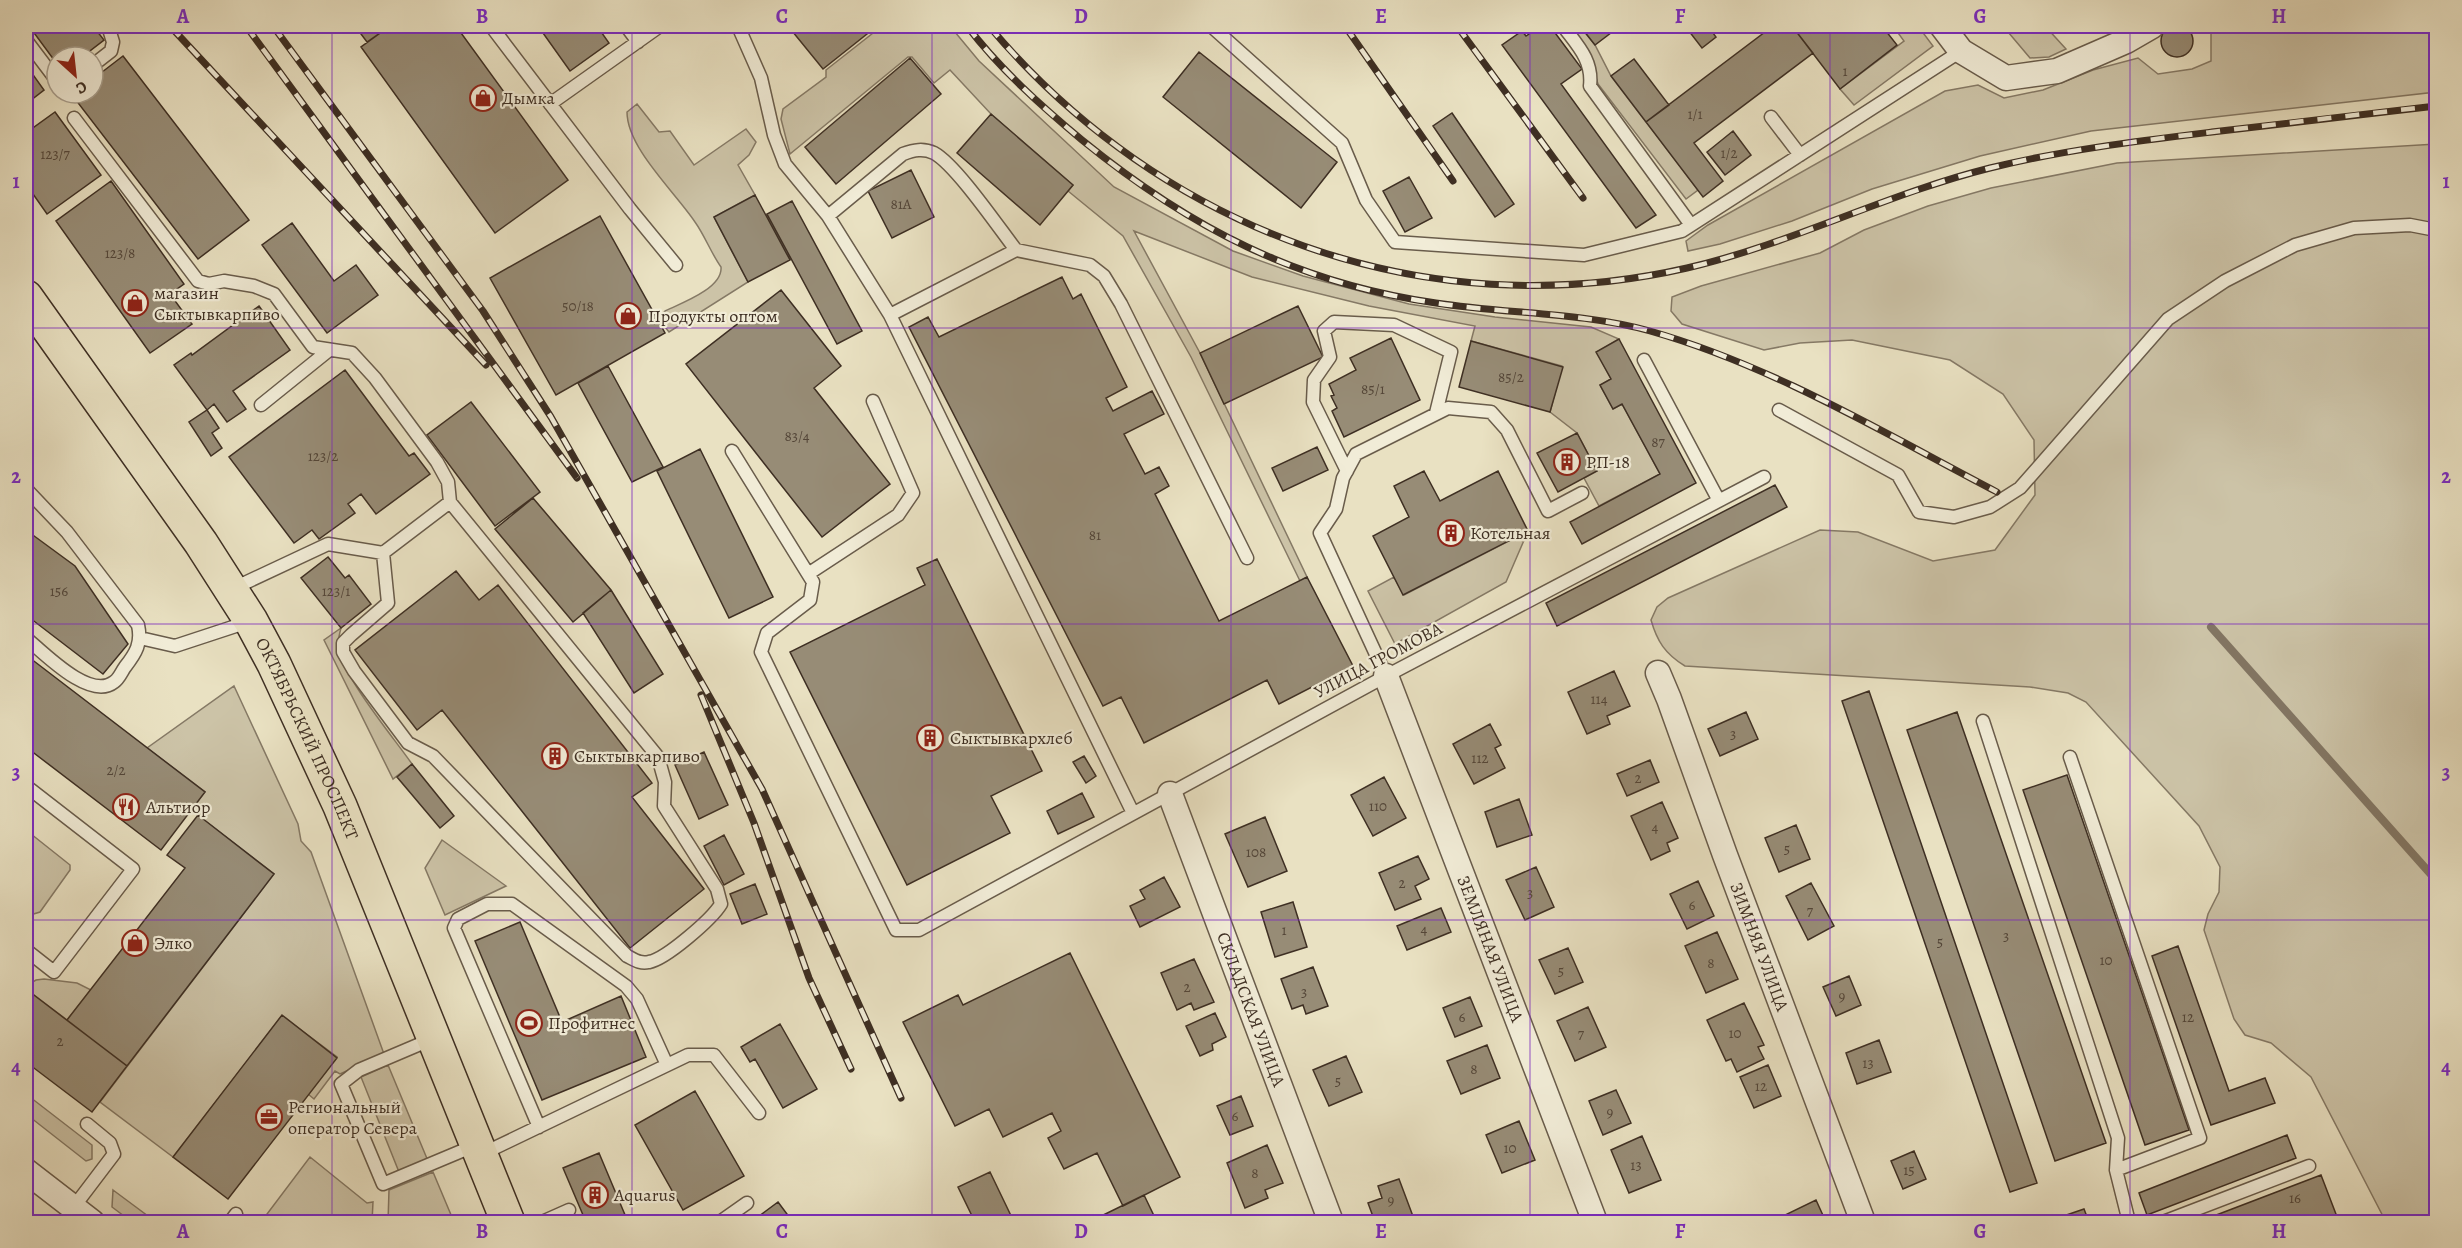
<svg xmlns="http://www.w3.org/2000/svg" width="2462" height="1248" font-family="Alegreya,serif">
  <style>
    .green { fill: #ccc3a7; stroke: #857965; stroke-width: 1.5 }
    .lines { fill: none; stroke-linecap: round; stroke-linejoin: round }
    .stream { stroke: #827562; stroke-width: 8 }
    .building { fill: #978c76; stroke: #3e2f23; stroke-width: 1.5 }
    .lane-casing { stroke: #695c4b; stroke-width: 15 }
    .street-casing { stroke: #695c4b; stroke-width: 27 }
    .primary-casing { stroke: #3e2f23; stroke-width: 36 }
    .lane { stroke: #f1ecd7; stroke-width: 12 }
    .street { stroke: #f1ecd7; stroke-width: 24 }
    .primary { stroke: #e9e1c2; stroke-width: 33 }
    .rail-casing { stroke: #3e2f23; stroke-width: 7 }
    .rail { stroke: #f1ecd7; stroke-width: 4.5; stroke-dasharray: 14; stroke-linecap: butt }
    .grid { fill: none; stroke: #7b2cbf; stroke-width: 1.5; stroke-opacity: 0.55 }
    .labels { text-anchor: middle; stroke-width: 4.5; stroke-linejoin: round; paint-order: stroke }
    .number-label { font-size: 15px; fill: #544638 }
    .poi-label { font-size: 18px; fill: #3e2f23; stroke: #f1ecd7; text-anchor: start }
    .street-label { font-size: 18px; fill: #3e2f23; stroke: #f1ecd7 }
    .neatline { fill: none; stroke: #7b2cbf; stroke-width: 2 }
    .grid-label { font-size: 20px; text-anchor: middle; font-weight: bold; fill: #7b2cbf }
  </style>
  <rect width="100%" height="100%" fill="#e9e1c2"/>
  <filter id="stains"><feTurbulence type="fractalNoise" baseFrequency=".00333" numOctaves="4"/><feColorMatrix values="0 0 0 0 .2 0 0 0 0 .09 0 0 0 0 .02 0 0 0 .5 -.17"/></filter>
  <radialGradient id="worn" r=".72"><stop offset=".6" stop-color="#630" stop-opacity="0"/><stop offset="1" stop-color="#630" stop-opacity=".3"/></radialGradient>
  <path class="green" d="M882 26H950L979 61 1114 187 1233 251 1303 276 1409 304 1495 317 1591 327 1619 339 1597 352 1611 379 1600 385 1613 409 1622 404 1660 474 1599 506 1584 478 1597 471 1577 433 1550 412 1562 366 1471 341 1475 326 1369 306 1252 277 1134 231 1200 353 1307 577 1300 581 1191 357 1123 236 1068 191 1073 185 991 114 950 70 934 83 912 57H908L790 154 781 119 783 109 826 77V70Z
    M1568 26H1580L1595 45 1611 76 1698 190 1686 199 1598 84 1587 49Z
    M1893 26H1918L1933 46 1854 105 1840 89 1904 41Z
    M2003 26H2045L2066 49 2049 57 2030 58Z
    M2211 26H2436V92L2091 131 1980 156 1872 189 1792 221 1720 244 1688 251 1686 241 1708 225 1945 91 1978 85 2004 98 2043 90 2093 70 2138 58 2158 74 2192 69 2211 61Z
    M637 104 659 132 670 131 694 165 746 129 756 142 749 155 738 165 755 195 714 217 748 282 669 332 658 318 665 311C682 303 723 288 721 267 711 253 705 236 695 222 675 192 627 148 627 112Z
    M2436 144V1222H2386L2311 1077 2271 1043 2245 1035 2234 1019 2204 930 2208 914 2219 892 2220 867 2199 826 2086 702 2068 693 2030 687 1685 666C1665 654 1657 641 1651 620L1657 607 1668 598 1820 530 1858 532 1933 561 1995 550 2035 495 2034 440 2003 394 1950 360 1852 340 1800 343 1764 350 1682 324 1671 311 1672 297 1701 286 1820 253 1864 230 1928 206 1991 188 2117 163Z
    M1528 531 1506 582 1395 644 1368 591 1394 577 1404 595Z
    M341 628C339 635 337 643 339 651 346 680 393 737 412 764L393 779 324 640Z
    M234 686 298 824 301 841 311 852 384 1054 340 1074 335 1071 314 1099 308 1094 337 1057 282 1016 173 1157 100 1102 274 874 191 810 205 792 147 748Z
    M26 830 65 861 70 865V870L40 912 27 916H26Z
    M442 840 506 886 445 915 425 868Z
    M44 979 77 983 91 990 67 1020 26 989V986L36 980Z
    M388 1065 428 1161 399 1172 361 1077Z
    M26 1094 92 1145V1159L86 1161 26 1114Z
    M310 1157 367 1203 373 1202 372 1222H261Z
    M433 1172 454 1222H388L389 1190Z
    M113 1190 156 1222H132L112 1207Z"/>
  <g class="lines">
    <path class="stream" d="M2211 627 2436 880"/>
  </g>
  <path class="building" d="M2161 41a16 16 0 1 1 32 0a16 16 0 1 1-32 0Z
    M29 26H93L104 40 82 57H57V64Z
    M355 26H390L367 42Z
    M390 26H456L568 180 495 233 361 47Z
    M538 26H597L609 43 570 71Z
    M788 26H877L823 69Z
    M1541 26H1550L1582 69 1561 84 1656 215 1636 228 1502 45 1522 31 1526 36Z
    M1580 26H1620L1595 45Z
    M1685 26H1708L1716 37 1702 48Z
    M1773 26H1792L1813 53 1694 143 1723 181 1703 197 1646 122Z
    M1792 26H1882L1897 45 1840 89Z
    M1199 52 1337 162 1301 208 1163 97Z
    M123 56 249 220 198 259 72 95 75 93H93V79Z
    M910 58 941 94 836 184 805 147Z
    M1634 59 1669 105 1646 122 1611 76Z
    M26 65 44 90 26 104Z
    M55 112 101 175 47 214 26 184V133Z
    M1452 113 1514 204 1495 217 1433 126Z
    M991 114 1073 185 1040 225 957 153Z
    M1733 131 1751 155 1725 175 1707 152Z
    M911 170 934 217 892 238 868 191Z
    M1409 177 1432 218 1405 232 1383 191Z
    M111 181 184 284 170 294 192 324 150 353 56 221Z
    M755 195 790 260 748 282 714 217Z
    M792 201 862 331 837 344 767 214Z
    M600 216 665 333 556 395 490 278Z
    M292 223 334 281 356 265 378 295 327 333 262 245Z
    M1062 277 1073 299 1081 294 1127 387 1106 398 1113 411 1152 391 1164 414 1124 434 1145 474 1159 467 1169 486 1155 494 1219 621 1307 577 1353 666 1279 704 1267 680 1144 743 1121 697 1103 706 909 327 928 317 939 337Z
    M781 290 841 366 814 388 890 484 822 537 686 364Z
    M259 306 290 350 233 391 246 409 227 422 214 404 207 410 174 365 191 353 192 355Z
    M1298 306 1323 357 1224 404 1200 353Z
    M1391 338 1420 400 1344 437 1332 411 1337 408 1331 396 1334 395 1329 384 1356 370 1350 358Z
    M1619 339 1696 483 1582 544 1570 522 1660 474 1622 404 1613 409 1600 385 1611 379 1596 352Z
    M1471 341 1563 367 1550 412 1459 387Z
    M608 366 663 467 632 482 578 383Z
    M345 370 409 456 414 453 430 474 376 514 361 494 348 504 355 513 319 539 312 530 294 543 229 457Z
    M471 402 540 492 495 526 427 435Z
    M207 410 219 428 212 433 222 448 211 456 189 422Z
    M1577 433 1597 471 1558 492 1537 453Z
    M1317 447 1328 470 1283 491 1272 468Z
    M700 449 773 597 729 618 657 471Z
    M1424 471 1440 501 1498 471 1528 531 1403 595 1373 536 1409 517 1394 486Z
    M1775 485 1787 507 1557 626 1546 603Z
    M533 498 611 590 573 622 495 529Z
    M26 530 75 566 128 644 103 674 26 615Z
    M328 557 345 578 349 575 371 604 341 628 301 578Z
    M937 559 1042 771 991 796 1010 833 907 885 790 652 925 585 917 568Z
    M456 571 479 600 498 585 652 783 632 797 704 889 630 948 442 710 417 730 355 650Z
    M611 590 663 674 634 693 583 613Z
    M26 655 205 792 161 850 26 747Z
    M1614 671 1630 706 1607 716 1610 724 1587 734 1568 692Z
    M1869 691 2037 1183 2010 1192 1842 701Z
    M1746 712 1758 739 1720 756 1708 729Z
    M1957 712 2106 1143 2055 1161 1907 730Z
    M1490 724 1501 745 1495 748 1505 768 1474 784 1453 744Z
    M704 752 728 805 699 819 675 765Z
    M1084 756 1096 776 1086 783 1073 762Z
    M1650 760 1659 782 1627 796 1617 774Z
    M412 764 454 816 440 828 397 777Z
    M2067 775 2189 1130 2145 1145 2023 790Z
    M1384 777 1406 818 1373 836 1351 795Z
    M1082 793 1094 817 1058 834 1047 811Z
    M1519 799 1532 835 1497 847 1485 812Z
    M1662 802 1678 838 1667 843 1670 851 1651 860 1631 816Z
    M198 815 274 874 127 1066 67 1020 185 868 167 855Z
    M1265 817 1287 871 1248 887 1225 834Z
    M1796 825 1810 859 1779 872 1765 838Z
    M724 835 744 874 724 885 704 846Z
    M1418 856 1429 879 1415 886 1421 899 1395 910 1379 873Z
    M1536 867 1554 907 1525 920 1506 880Z
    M1164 877 1180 907 1140 927 1130 906 1145 899 1140 890Z
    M1698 881 1714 916 1687 929 1670 894Z
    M1811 883 1834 926 1808 940 1786 896Z
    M755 884 767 914 742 924 730 894Z
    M1293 902 1307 947 1275 957 1261 912Z
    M1441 908 1451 932 1407 950 1397 926Z
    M520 922 562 1022 621 996 646 1057 542 1100 475 941Z
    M1717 932 1738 979 1706 993 1685 946Z
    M2178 946 2229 1091 2265 1078 2275 1103 2211 1125 2152 956Z
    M1568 948 1583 982 1555 994 1539 960Z
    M1070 953 1180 1177 1123 1206 1097 1153 1064 1169 1048 1138 1061 1131 1052 1113 1003 1137 989 1109 955 1126 903 1022 958 995 963 1005Z
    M1194 959 1214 1002 1194 1010 1191 1003 1177 1010 1161 973Z
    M1313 967 1328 1006 1306 1014 1303 1005 1292 1009 1281 979Z
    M1849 976 1861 1005 1836 1016 1823 987Z
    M26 989 127 1066 92 1112 26 1062Z
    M1470 997 1482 1026 1455 1037 1443 1008Z
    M1744 1003 1764 1045 1758 1047 1764 1059 1737 1072 1731 1059 1726 1061 1707 1020Z
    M1588 1007 1606 1047 1575 1061 1557 1021Z
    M1215 1013 1226 1037 1212 1044 1213 1050 1200 1056 1186 1026Z
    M282 1015 337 1058 228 1199 173 1157Z
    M780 1024 817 1089 783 1108 755 1059 750 1062 741 1047Z
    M1879 1040 1891 1072 1857 1084 1846 1053Z
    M1487 1045 1500 1078 1461 1094 1447 1061Z
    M1346 1056 1362 1092 1329 1106 1313 1070Z
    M1768 1065 1781 1096 1754 1108 1740 1077Z
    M1616 1090 1631 1123 1603 1135 1589 1101Z
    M695 1091 744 1176 683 1210 635 1125Z
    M1241 1096 1253 1126 1230 1135 1217 1106Z
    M1519 1121 1535 1160 1502 1173 1486 1135Z
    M2287 1135 2296 1158 2147 1215 2139 1193Z
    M1642 1136 1661 1180 1629 1193 1611 1150Z
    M1267 1145 1283 1183 1265 1190 1268 1198 1245 1208 1227 1163Z
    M1914 1151 1926 1179 1903 1189 1891 1161Z
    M599 1153 628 1222H586L563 1168Z
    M990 1172 1014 1222H975L958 1187Z
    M2321 1175 2339 1222H2198Z
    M1399 1179 1414 1219 1403 1222H1375L1368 1203 1382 1198 1378 1186Z
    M1144 1195 1157 1222H1089Z
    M1816 1200 1826 1222H1788L1785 1215Z
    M778 1202 790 1218 785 1222H751Z
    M2084 1209 2089 1222H2046Z"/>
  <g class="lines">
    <defs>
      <path id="lane" d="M491 26 630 209 676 265
        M626 26 638 42
        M738 26 761 78 774 135 785 164 828 216 890 315
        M1211 26 1342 143 1366 200 1395 242 1584 255 1682 231 1961 51
        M1563 26C1577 45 1593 60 1590 86L1691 225
        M26 40 57 81
        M93 65 111 51 113 42 108 26
        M550 104 660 26
        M1771 117 1800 155
        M74 118 198 281 209 284 224 281 254 286 274 294 313 347 352 353 375 378 437 462 448 482 450 502
        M828 216 903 154C914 150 923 148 934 153 956 165 999 228 1016 250
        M1644 360 1718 499
        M261 405 328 351
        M1779 410 1898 475 1919 512 1954 517 1990 507 2020 488 2168 319 2225 281 2295 245 2354 228 2410 225 2436 230
        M732 451 813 582 810 600 767 633 761 652 896 930H919L1386 676 1764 477
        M1347 471 1313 402 1314 380 1330 357 1324 331 1334 322 1394 325 1451 352 1436 413
        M26 489 67 532 138 625C142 643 136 653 125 667 122 671 119 679 114 682 90 701 44 653 26 638
        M808 574 898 515 913 493 873 401
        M232 589 328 544 383 553 450 502 658 757 665 782 664 806 717 889 721 904C712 919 666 959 649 962 640 964 635 960 627 956L433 756 408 743 354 671 343 652V643L351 635 388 603 383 553
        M140 638 175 646 248 622
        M1386 676 1320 533 1336 509 1343 478 1356 454 1448 408 1491 412 1507 430 1548 511 1582 493
        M1983 721 2118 1138 2116 1170 2129 1222
        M2070 757 2200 1138 2116 1170
        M26 786 133 869 54 972 26 950
        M1133 813 890 315 1016 250 1090 265 1104 276 1121 304 1247 558
        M432 1039 359 1070 341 1084 383 1184 476 1145
        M539 1127 454 928 458 919 487 904H512L626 986 637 999 667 1065
        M482 1154 688 1055H714L759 1113
        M73 1208 114 1154 110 1143 87 1124
        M230 1222 236 1214
        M542 1222 569 1210
        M720 1222 747 1203
        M2163 1222 2309 1166"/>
      <g id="street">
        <path d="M1942 26 1961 51 2006 78 2057 71 2126 41 2152 26"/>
        <path id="s1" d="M1658 673 1669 699 1725 855 1863 1222"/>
        <path id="s2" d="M1386 676 1595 1222"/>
        <path id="s3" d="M1170 794 1331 1222"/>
        <path d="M26 1171 92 1222"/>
      </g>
      <g id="primary">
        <path id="s4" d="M26 297 201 543 251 621 274 664 340 806 508 1222"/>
      </g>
    </defs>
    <use href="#lane" class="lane-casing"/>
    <use href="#street" class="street-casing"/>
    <use href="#primary" class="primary-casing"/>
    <use href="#lane" class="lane"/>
    <use href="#street" class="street"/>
    <use href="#primary" class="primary"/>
    <defs>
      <path id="rail" d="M170 26 486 365
        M246 26 577 478
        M273 26 483 311 551 417 762 789 901 1098
        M967 26C1000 69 1040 105 1082 140 1190 228 1297 283 1436 303 1507 314 1581 312 1650 331 1773 366 1884 433 1997 492
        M989 26C1161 230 1424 328 1687 268 1791 244 1886 194 1990 168 2063 150 2138 141 2212 132 2287 123 2362 114 2436 106
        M1345 26 1453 181
        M1457 26 1583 198
        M701 695 754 823 809 978 851 1069"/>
    </defs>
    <use href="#rail" class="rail-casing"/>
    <use href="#rail" class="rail"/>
  </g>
  <path class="grid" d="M332 26V1222M632 26V1222M932 26V1222M1231 26V1222M1530 26V1222M1830 26V1222M2130 26V1222M26 328H2436M26 624H2436M26 920H2436"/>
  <defs>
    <symbol id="shop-ring" viewBox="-11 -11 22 22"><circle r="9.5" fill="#f1ecd7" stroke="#8f2418" stroke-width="1.5"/><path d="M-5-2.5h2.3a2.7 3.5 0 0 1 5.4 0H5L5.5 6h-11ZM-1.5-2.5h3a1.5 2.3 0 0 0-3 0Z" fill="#8f2418"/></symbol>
    <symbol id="building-ring" viewBox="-11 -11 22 22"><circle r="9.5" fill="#f1ecd7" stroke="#8f2418" stroke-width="1.5"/><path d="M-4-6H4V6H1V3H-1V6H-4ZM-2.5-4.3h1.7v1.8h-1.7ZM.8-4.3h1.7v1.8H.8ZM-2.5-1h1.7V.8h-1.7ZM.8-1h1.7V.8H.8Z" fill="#8f2418"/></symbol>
    <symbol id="restaurant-ring" viewBox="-11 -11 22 22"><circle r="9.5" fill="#f1ecd7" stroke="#8f2418" stroke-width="1.5"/><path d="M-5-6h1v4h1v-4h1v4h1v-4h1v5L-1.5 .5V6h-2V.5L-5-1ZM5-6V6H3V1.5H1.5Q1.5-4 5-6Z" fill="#8f2418"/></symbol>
    <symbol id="stadium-ring" viewBox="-11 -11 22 22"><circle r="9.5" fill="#f1ecd7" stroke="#8f2418" stroke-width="1.5"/><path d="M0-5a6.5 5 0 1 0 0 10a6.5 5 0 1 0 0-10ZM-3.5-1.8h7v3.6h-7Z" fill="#8f2418"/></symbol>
    <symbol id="office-ring" viewBox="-11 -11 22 22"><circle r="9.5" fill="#f1ecd7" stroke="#8f2418" stroke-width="1.5"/><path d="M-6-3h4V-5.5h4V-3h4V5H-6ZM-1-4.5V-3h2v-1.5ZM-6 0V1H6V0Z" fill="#8f2418"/></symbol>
  </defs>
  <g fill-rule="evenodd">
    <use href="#shop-ring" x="468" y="83" width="30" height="30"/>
    <use href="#shop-ring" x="120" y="288" width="30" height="30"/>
    <use href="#shop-ring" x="613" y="301" width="30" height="30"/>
    <use href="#building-ring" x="1552" y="447" width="30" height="30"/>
    <use href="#building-ring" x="1436" y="518" width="30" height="30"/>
    <use href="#building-ring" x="915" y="723" width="30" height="30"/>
    <use href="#building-ring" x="540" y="741" width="30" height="30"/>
    <use href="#restaurant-ring" x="111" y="792" width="30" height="30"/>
    <use href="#shop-ring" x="120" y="928" width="30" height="30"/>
    <use href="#stadium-ring" x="514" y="1008" width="30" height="30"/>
    <use href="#office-ring" x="254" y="1102" width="30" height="30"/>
    <use href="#building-ring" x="580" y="1180" width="30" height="30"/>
  </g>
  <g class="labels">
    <g class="number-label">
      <text x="1845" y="76">1</text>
      <text x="1695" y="119">1/1</text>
      <text x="1729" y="158">1/2</text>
      <text x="55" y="159">123/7</text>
      <text x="901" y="209">81А</text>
      <text x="120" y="258">123/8</text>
      <text x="578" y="311">50/18</text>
      <text x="1511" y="382">85/2</text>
      <text x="1373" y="394">85/1</text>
      <text x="797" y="441">83/4</text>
      <text x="1658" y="447">87</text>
      <text x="323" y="461">123/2</text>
      <text x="1095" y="540">81</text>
      <text x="59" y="596">156</text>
      <text x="336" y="596">123/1</text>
      <text x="1599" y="704">114</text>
      <text x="1733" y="739">3</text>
      <text x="1480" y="763">112</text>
      <text x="116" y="775">2/2</text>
      <text x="1638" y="783">2</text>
      <text x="1378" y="811">110</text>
      <text x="1655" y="832">4</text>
      <text x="1787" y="854">5</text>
      <text x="1256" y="857">108</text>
      <text x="1402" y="888">2</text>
      <text x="1530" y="898">3</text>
      <text x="1692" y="910">6</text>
      <text x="1810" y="916">7</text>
      <text x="1424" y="934">4</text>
      <text x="1284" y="935">1</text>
      <text x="2006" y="941">3</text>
      <text x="1940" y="947">5</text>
      <text x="2106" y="965">10</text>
      <text x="1711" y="968">8</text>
      <text x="1561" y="976">5</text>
      <text x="1187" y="992">2</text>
      <text x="1304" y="997">3</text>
      <text x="1842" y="1001">9</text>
      <text x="1462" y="1022">6</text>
      <text x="2188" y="1022">12</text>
      <text x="1735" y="1038">10</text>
      <text x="1581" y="1039">7</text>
      <text x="60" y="1046">2</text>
      <text x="1868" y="1068">13</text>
      <text x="1474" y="1074">8</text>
      <text x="1338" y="1086">5</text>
      <text x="1761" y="1091">12</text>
      <text x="1610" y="1117">9</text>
      <text x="1235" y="1121">6</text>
      <text x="1510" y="1153">10</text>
      <text x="1636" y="1170">13</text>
      <text x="1909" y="1175">15</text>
      <text x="1255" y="1178">8</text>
      <text x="2295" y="1203">16</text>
      <text x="1391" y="1205">9</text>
    </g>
    <g class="poi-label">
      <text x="502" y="104">Дымка</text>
      <text x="154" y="299">магазин<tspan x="154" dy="21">Сыктывкарпиво</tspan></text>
      <text x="648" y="322">Продукты оптом</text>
      <text x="1586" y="468">РП-18</text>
      <text x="1470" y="539">Котельная</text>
      <text x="950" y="744">Сыктывкархлеб</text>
      <text x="574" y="762">Сыктывкарпиво</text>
      <text x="146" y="813">Альтиор</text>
      <text x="154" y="949">Элко</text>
      <text x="548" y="1029">Профитнес</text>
      <text x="288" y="1113">Региональный<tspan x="288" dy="21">оператор Севера</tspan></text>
      <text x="614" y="1201">Aquarus</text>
    </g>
    <g class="street-label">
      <text transform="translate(1378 660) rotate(-28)" y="6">УЛИЦА ГРОМОВА</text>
      <text dy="6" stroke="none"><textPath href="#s4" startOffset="525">ОКТЯБРЬСКИЙ ПРОСПЕКТ</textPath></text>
      <text dy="6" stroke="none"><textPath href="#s1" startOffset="292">ЗИМНЯЯ УЛИЦА</textPath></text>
      <text dy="6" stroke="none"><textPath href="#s2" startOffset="292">ЗЕМЛЯНАЯ УЛИЦА</textPath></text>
      <text dy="6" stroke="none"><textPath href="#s3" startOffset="230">СКЛАДСКАЯ УЛИЦА</textPath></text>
    </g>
  </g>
  <rect width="2462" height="1248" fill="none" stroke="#e9e1c2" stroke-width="66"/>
  <g transform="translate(75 75) rotate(153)"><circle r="28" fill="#f1ecd7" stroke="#a9a08f" stroke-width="1.5"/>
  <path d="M0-4.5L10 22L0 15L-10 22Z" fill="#8f2418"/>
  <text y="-9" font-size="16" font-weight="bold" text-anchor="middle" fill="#3e2f23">С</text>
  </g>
  <rect x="33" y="33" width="2396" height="1182" class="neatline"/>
  <g class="grid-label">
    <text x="183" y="23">A</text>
    <text x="482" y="23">B</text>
    <text x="782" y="23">C</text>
    <text x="1081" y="23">D</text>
    <text x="1381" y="23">E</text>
    <text x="1680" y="23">F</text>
    <text x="1980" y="23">G</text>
    <text x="2279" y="23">H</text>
    <text x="16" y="188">1</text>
    <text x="2446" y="188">1</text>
    <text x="16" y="483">2</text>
    <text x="2446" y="483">2</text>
    <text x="16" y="779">3</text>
    <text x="2446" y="779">3</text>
    <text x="16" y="1074">4</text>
    <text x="2446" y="1074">4</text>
    <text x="183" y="1238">A</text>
    <text x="482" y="1238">B</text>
    <text x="782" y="1238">C</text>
    <text x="1081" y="1238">D</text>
    <text x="1381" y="1238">E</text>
    <text x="1680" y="1238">F</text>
    <text x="1980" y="1238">G</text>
    <text x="2279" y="1238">H</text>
  </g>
  <rect width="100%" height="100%" filter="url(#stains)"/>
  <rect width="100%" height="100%" fill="url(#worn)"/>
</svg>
